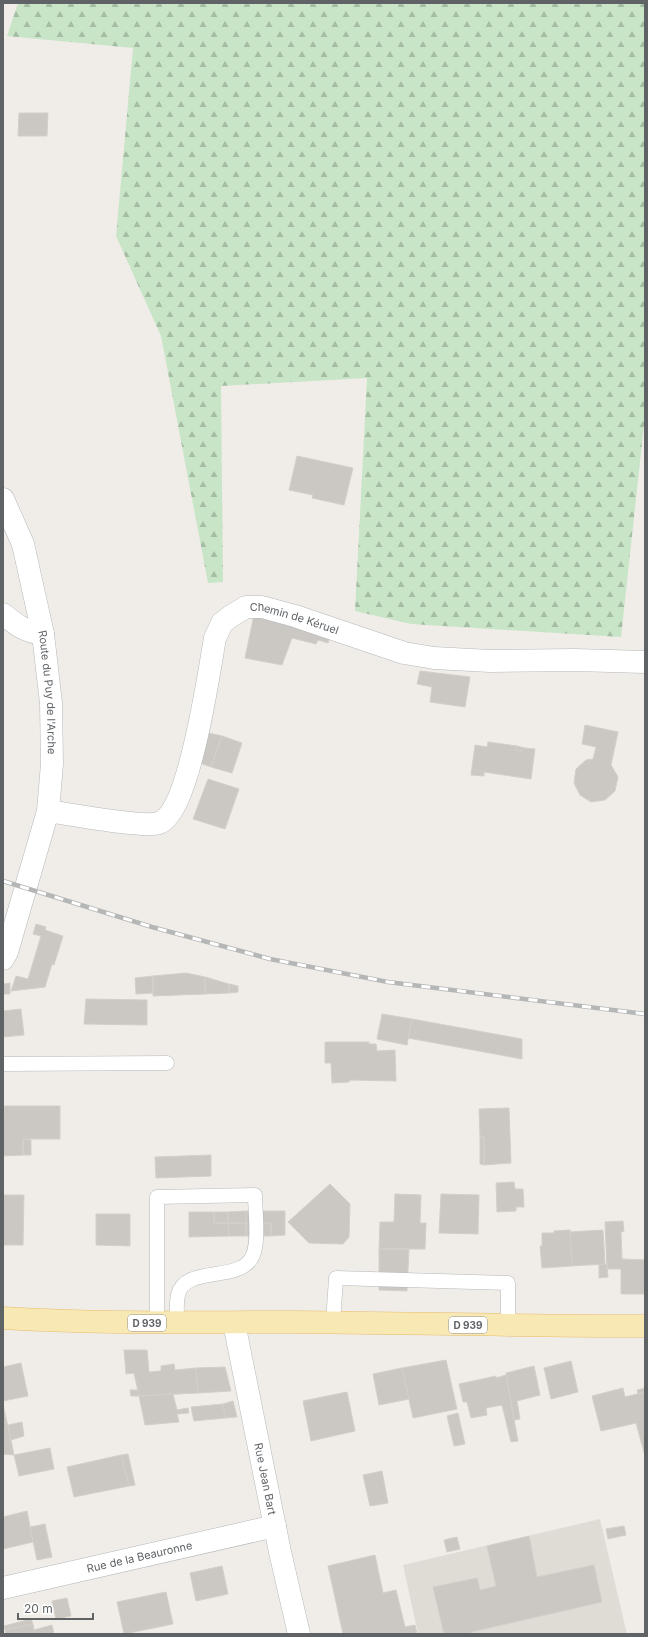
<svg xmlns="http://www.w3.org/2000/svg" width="648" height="1637" font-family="Inter,sans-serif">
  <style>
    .education { fill: #dfdcd6 }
    .forest { fill: url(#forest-firs) }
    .building { fill: #cbc8c4; stroke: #d4cfc6 }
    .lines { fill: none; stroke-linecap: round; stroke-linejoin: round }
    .service-casing { stroke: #b5b8bb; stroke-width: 15 }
    .minor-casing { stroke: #b5b8bb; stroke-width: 23 }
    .primary-casing { stroke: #e6bb6b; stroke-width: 23 }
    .service { stroke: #fff; stroke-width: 14 }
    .minor { stroke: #fff; stroke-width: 22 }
    .primary { stroke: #f8e9b4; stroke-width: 22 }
    .rail-casing { stroke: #b5b6b6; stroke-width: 4.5 }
    .rail { stroke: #fff; stroke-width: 3; stroke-dasharray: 9; stroke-linecap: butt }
    .labels { text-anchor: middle; stroke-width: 3; stroke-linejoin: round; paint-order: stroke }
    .shield { fill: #fff; stroke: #8f9294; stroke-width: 1 }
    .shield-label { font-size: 10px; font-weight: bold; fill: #5f6366 }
    .street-label { font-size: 11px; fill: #5f6366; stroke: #fff }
  </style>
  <defs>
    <pattern id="forest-firs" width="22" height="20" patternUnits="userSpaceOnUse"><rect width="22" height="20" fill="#c9e5c7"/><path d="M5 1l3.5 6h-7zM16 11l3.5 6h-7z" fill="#a6bda5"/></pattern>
  </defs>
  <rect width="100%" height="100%" fill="#f0ede8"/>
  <path class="education" d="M600 1519 627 1634H418L403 1565Z"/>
  <path class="forest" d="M18 3H645V416L621 637 411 624 355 611 367 378 221 386 223 582 208 583 161 336 116 236 133 48 7 36Z"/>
  <path class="building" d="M19 113H48L47 136H18Z
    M297 456 353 468 344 505 312 498 313 495 289 490Z
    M254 615 331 634 328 643 318 640 316 644 292 638 282 665 245 658Z
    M420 671 470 677 465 707 430 702 432 687 417 684Z
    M585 725 618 732 611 765 618 777 615 791 605 800 591 802 580 795 574 783 576 769 586 760 593 759 596 747 582 744Z
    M204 732 222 736 211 767 197 762Z
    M222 736 242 743 232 773 211 767Z
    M488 742 517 746 516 750 522 751 525 748 535 749 531 779 484 772V776L471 775 475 745 487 747Z
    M517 746 525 748 522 751 516 750Z
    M208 779 239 789 225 829 193 819Z
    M36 924 46 927 45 930 63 936 54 965 52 964 45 987 11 991 16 976 28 979 41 936 33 934Z
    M186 973 205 977V994L153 996V976Z
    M153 976V993L136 994 135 978Z
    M205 977 229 984V993L205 994Z
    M10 983V994H3V984Z
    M229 984 238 986V992L229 993Z
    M86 999 147 1000V1025L84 1024Z
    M21 1009 24 1035 3 1037V1011Z
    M382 1014 412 1019 407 1045 377 1039Z
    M412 1019 522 1039V1059L408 1038Z
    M325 1042H369V1044H376L377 1051 395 1050 396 1081 350 1080 349 1082 332 1083 331 1063H325Z
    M4 1106H60V1139H23V1155L3 1156Z
    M509 1108 511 1163 484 1165V1137H480L479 1109Z
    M480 1137H484V1165L480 1164Z
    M23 1139 31 1140V1155H23Z
    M211 1155V1176L156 1178 155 1157Z
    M514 1182 515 1189H523L524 1207H516V1211L497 1212 496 1183Z
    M330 1184 350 1204 349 1237 343 1244 309 1243 288 1222Z
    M395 1194 421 1195 420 1223H426L425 1249H379L380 1222H394Z
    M441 1194 479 1195 478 1234 439 1233Z
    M3 1195H24L23 1245H3Z
    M245 1211H285V1235L271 1236V1223H246Z
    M245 1211 246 1223H228V1212Z
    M189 1212H214V1223H228L229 1236 189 1237Z
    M214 1212H228V1223H214Z
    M96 1214H130V1246L96 1245Z
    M623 1221 624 1231 621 1232 622 1259 645 1260V1294H621V1269H607L605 1222Z
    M228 1223H246V1236H229Z
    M246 1223H271V1236H246Z
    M570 1230 572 1266 542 1268 540 1246H542V1233H554V1231Z
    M603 1230 605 1264 572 1266 570 1232Z
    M379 1249H409L407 1291 379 1290Z
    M605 1264 607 1265 608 1277 599 1278V1265Z
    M124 1350H147L149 1372 161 1371V1366L174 1364 175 1370 196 1368 198 1393 139 1396 134 1373 126 1374Z
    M446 1360 457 1409 413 1418 402 1368Z
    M571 1361 578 1392 551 1399 544 1368Z
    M21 1363 28 1396 3 1401V1367Z
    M534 1366 540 1395 517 1401 520 1419 514 1420 506 1373Z
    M225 1367 231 1391 198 1393 196 1368Z
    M402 1368 409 1399 379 1405 373 1374Z
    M506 1375 518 1441 511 1442 502 1405 486 1408 487 1415 471 1418 467 1402H463L459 1384 496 1376V1378Z
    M623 1388 625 1397 645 1392V1456L636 1423 601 1431 592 1396Z
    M645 1388V1392L638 1394 637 1390Z
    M130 1390H138L139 1396H131Z
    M347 1392 355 1431 311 1441 303 1401Z
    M173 1394 177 1410 188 1408 189 1413 177 1414 179 1422 145 1425 139 1396Z
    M233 1401 237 1417 225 1418 223 1404Z
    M223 1404 225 1418 194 1421 191 1407Z
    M3 1405 11 1440 14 1455 3 1454Z
    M458 1413 465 1444 454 1446 447 1416Z
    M22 1422 24 1436 11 1440 8 1425Z
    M50 1448 54 1469 19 1476 14 1455Z
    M128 1454 135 1485 129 1486 121 1455Z
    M121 1455 129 1486 74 1497 67 1467Z
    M382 1471 388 1503 370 1506 363 1475Z
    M27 1511 33 1542 3 1549V1517Z
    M45 1524 52 1557 37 1560 30 1527Z
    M624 1526 626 1535 608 1539 606 1529Z
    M529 1536 537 1577 594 1565 602 1602 471 1632V1634H444L433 1587 477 1578 480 1590 496 1586 487 1546Z
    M457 1537 460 1549 447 1552 444 1540Z
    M375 1555 383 1593 396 1590 405 1627 415 1625 417 1634H343L328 1566Z
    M222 1566 228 1594 196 1601 190 1573Z
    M166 1592 173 1624 124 1634 117 1602Z
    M67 1598 71 1616 56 1619 52 1601Z
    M31 1619 33 1624 5 1630 4 1626Z
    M33 1624 34 1630 52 1625 54 1634H6L5 1630Z"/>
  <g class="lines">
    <defs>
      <path id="service" d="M3 1064 167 1063
        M157 1323V1197L255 1195C255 1211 260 1246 251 1259 236 1282 184 1266 178 1295 176 1304 177 1314 177 1323
        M333 1323 336 1278 508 1283V1325"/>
      <g id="minor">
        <path id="s1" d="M3 499 23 544 43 634 51 703 52 764 48 811 7 952 3 959"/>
        <path d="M3 614C16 625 26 632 43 634"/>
        <path id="s2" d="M48 811C67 814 144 828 159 823 190 811 209 671 215 638L222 623 231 616 246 607H262L295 616 404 653 434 658 490 661 575 660 645 662"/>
        <path id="s3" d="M234 1323 280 1552 299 1634"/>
        <path id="s4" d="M3 1588 275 1526"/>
      </g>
      <path id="primary" d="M3 1318C99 1324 194 1322 290 1322 408 1323 527 1326 645 1326"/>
    </defs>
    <use href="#service" class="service-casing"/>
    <use href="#minor" class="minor-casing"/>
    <use href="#primary" class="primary-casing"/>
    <use href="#service" class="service"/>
    <use href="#minor" class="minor"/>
    <use href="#primary" class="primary"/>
    <defs>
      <path id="rail" d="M3 881 152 927 270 959 388 982 645 1014"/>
    </defs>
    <use href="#rail" class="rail-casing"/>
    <use href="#rail" class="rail"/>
  </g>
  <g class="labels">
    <g class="shield">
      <rect x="128" y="1315" width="38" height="16" rx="3"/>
      <rect x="449" y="1317" width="38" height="16" rx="3"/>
    </g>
    <g class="shield-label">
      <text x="147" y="1327">D 939</text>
      <text x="468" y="1329">D 939</text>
    </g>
    <g class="street-label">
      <text dy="4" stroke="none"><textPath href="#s2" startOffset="404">Chemin de Kéruel</textPath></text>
      <text dy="4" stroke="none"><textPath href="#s1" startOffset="200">Route du Puy de l'Arche</textPath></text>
      <text dy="4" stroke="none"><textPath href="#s3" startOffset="159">Rue Jean Bart</textPath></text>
      <text dy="4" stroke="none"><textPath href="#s4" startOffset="140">Rue de la Beauronne</textPath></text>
    </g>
  </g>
  <rect width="648" height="1637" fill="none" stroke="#5f6366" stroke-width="8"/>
  <path d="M18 1613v6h75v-6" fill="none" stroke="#5f6366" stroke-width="2"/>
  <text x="24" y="1613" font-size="12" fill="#5f6366" stroke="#ffffff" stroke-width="3" paint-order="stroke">20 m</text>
</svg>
